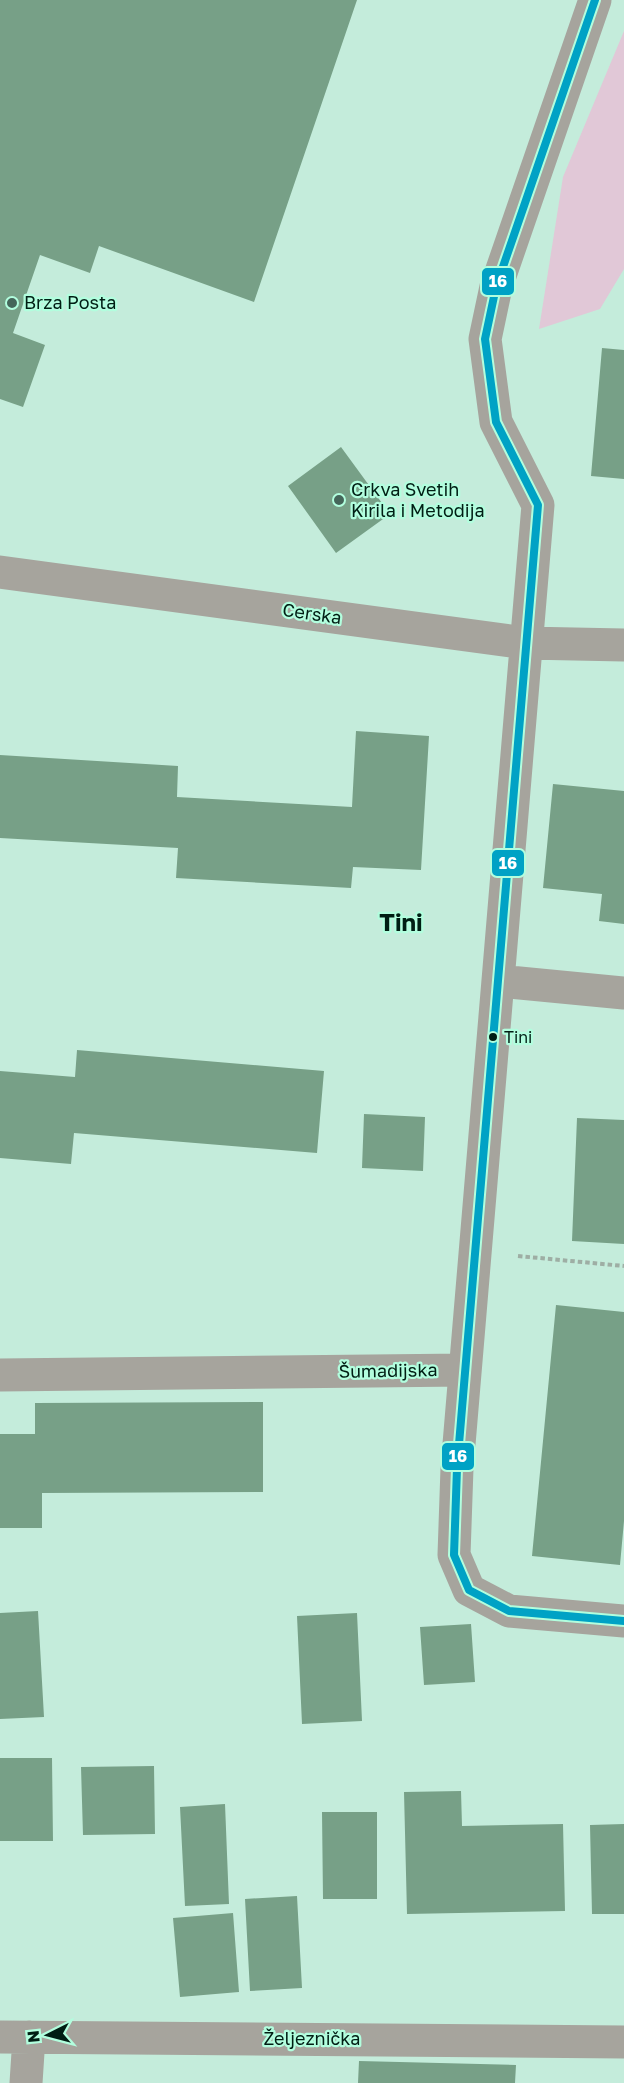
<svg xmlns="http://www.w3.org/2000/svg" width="624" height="2083" font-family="'Golos Text',sans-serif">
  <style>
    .green { fill: #e1c8d7 }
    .building { fill: #77a087 }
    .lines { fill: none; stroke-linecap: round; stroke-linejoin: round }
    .path { stroke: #9eaea4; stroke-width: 4; stroke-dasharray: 4.5 3; stroke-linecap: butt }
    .minor { stroke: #a6a49d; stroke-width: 33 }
    .bus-1-casing { stroke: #b2fede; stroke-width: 12 }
    .bus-1 { stroke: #00a2c5; stroke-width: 8 }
    .poi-dot { fill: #45665a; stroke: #b2fede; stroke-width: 2 }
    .bus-dot { fill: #001e14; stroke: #b2fede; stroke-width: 2 }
    .labels { text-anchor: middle; stroke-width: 4.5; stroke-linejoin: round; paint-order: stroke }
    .bus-label { font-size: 16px; fill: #001e14; stroke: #b2fede; text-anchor: start }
    .poi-label { font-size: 18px; fill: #001e14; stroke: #b2fede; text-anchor: start }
    .street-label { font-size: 18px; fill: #001e14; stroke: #b2fede }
    .district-label { font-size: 24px; font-weight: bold; fill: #001e14; stroke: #b2fede }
    .line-badge { stroke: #b2fede; stroke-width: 2 }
    .badge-label { font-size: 16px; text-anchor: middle; font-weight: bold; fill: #fff }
  </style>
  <rect width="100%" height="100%" fill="#c4ecdb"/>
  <path class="green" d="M624 31V269L600 309 539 329 563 177Z"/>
  <path class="building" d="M0 0H357L254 302 99 246 90 273 40 255 13 333 45 345 23 407 0 399Z
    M602 348 624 350V479L591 476Z
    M341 447 390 514 336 553 288 486Z
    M356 731 429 736 421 870 353 867 351 888 176 878 178 848 0 838V755L178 766 177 797 352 807Z
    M553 784 624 791V924L599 921 602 894 543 888Z
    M77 1050 324 1071 317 1153 74 1133 71 1164 0 1158V1071L75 1077Z
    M364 1114 425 1117 423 1171 362 1168Z
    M577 1118 624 1120V1244L572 1241Z
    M556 1305 624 1312V1521L620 1565 532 1556Z
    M263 1402V1492L42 1493V1528H0V1434H35V1403Z
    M38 1611 44 1717 0 1719V1613Z
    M357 1613 362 1721 302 1724 297 1616Z
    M471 1624 475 1682 424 1685 420 1627Z
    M0 1758H52L53 1841H0Z
    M154 1766 155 1834 83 1835 81 1767Z
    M461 1791 462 1826 563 1824 565 1911 407 1914 404 1792Z
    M225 1804 229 1904 185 1906 180 1807Z
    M322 1812H377V1899H323Z
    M624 1824V1914H592L590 1825Z
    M297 1896 302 1988 250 1991 245 1899Z
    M233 1913 239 1992 180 1997 173 1918Z
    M359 2061 516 2065 515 2083H358Z"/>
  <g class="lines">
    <path class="path" d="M518 1256 624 1266"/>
    <path class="minor" d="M595 0 496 287 485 339 496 422 538 505 457 1468 454 1555 469 1590 509 1611 624 1621
      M0 572 525 643 624 645
      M499 981 624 993
      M0 1375 465 1370
      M0 2037 624 2042
      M26 2083 29 2037"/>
    <defs>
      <path id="bus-1" d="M595 0 496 287 485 339 496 422 538 505 457 1468 454 1555 469 1590 509 1611 624 1621"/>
    </defs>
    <use href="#bus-1" class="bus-1-casing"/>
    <use href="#bus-1" class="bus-1"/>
  </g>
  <g class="poi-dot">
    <circle cx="12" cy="303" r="6"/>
    <circle cx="339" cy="500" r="6"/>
  </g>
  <circle class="bus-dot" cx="493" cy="1037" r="5"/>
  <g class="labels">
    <g class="bus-label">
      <text x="504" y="1043">Tini</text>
    </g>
    <g class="poi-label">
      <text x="24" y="309">Brza Posta</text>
      <text x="351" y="496">Crkva Svetih<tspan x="351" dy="21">Kirila i Metodija</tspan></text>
    </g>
    <g class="street-label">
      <text transform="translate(312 614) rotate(8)" y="6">Cerska</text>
      <text transform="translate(388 1371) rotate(-1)" y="6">Šumadijska</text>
      <text x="312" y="2045">Željeznička</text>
    </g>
    <g class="district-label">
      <text x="401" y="931">Tini</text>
    </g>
  </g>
  <g class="line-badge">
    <rect x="481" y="267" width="34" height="29" rx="6" fill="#00a2c5"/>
    <rect x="491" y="849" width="34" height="28" rx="6" fill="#00a2c5"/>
    <rect x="441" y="1442" width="34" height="29" rx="6" fill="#00a2c5"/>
  </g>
  <g class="badge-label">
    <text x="498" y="287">16</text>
    <text x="508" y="869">16</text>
    <text x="458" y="1462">16</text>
  </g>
  <g transform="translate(48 2035) rotate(264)" stroke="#b2fede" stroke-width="4.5" paint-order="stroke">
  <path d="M0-4.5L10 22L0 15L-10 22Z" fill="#001e14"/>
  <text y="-9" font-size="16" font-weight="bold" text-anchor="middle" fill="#001e14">N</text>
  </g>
</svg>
